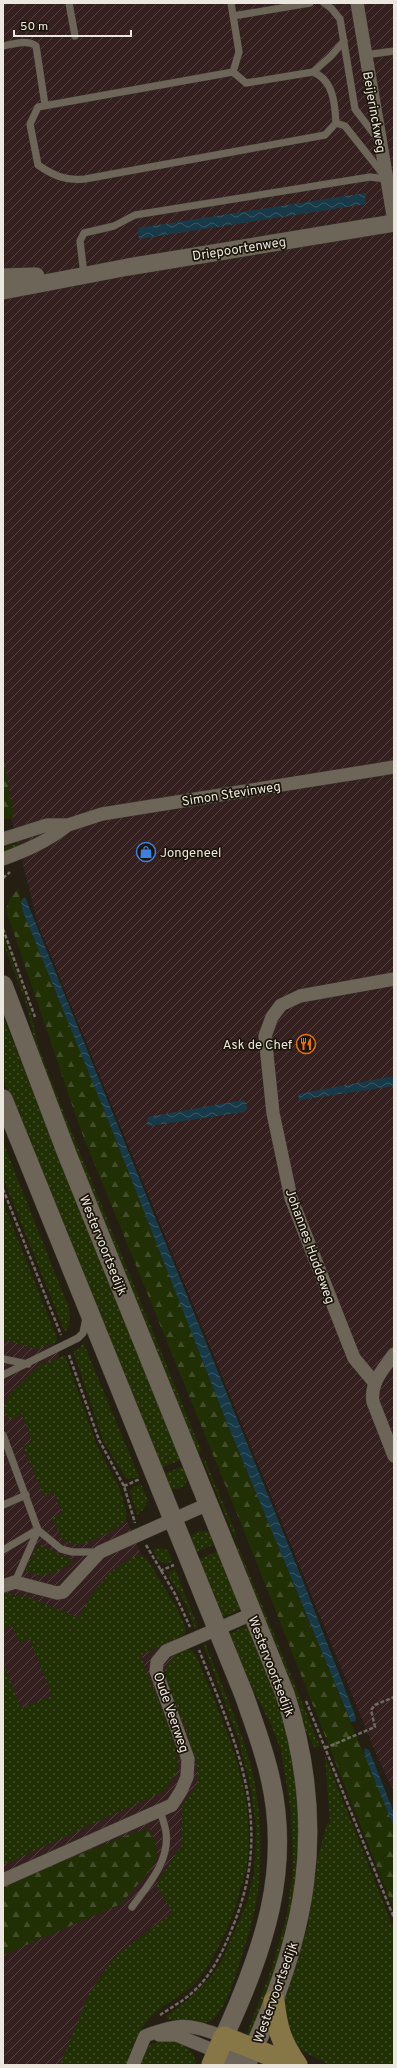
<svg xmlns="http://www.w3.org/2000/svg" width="397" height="2068" font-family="Overpass,sans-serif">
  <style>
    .industrial { fill: url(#industrial-furrows) }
    .grass { fill: url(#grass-dots) }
    .forest { fill: url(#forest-firs) }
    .water { fill: url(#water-waves) }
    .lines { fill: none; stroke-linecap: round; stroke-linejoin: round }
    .service-casing { stroke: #3f3932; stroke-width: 8 }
    .minor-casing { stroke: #3f3932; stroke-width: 14 }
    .tertiary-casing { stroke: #3f3932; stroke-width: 18 }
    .secondary-casing { stroke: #3f3932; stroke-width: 20 }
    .primary-casing { stroke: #3f3932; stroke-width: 22 }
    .path { stroke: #706a60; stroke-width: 2.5; stroke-dasharray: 4 2; stroke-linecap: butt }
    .service { stroke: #6d6658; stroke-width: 7 }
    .minor { stroke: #6d6658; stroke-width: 13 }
    .tertiary { stroke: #6d6658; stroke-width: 17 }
    .secondary { stroke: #6d6658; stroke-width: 19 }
    .primary { stroke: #877646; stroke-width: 21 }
    .labels { text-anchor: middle; stroke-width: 3.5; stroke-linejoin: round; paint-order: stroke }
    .street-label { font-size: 13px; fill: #ebe6de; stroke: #1b150a }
    .poi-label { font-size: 13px; fill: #ebe6de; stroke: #1b150a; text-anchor: start }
  </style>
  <defs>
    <pattern id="industrial-furrows" width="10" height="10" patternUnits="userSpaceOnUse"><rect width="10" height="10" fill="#34211f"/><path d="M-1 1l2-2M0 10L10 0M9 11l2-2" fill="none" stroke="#52413f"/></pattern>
    <pattern id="grass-dots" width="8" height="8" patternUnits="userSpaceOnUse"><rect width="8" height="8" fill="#212f04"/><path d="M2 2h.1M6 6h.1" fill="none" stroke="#414d28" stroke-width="1.8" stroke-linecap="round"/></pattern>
    <pattern id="forest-firs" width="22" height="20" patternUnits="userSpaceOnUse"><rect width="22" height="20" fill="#212f04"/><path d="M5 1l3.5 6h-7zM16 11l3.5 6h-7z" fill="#414d28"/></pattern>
    <pattern id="water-waves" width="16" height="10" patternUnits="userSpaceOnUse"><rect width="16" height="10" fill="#183a48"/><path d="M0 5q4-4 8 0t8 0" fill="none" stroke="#3a5662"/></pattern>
  </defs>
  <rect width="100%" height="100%" fill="#251e13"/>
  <path class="industrial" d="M3 3H394V1793L375 1751 38 924 3 785Z
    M3 1214 92 1439 221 1742 239 1838 124 2019 113 2065H3Z"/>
  <path class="grass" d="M20 842 22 846 3 853V848Z
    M3 936 31 1013 38 1046 58 1098 201 1450 200 1452 198 1453 38 1057 27 1006 3 942Z
    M3 1017 181 1460 160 1468 3 1078Z
    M3 1142 69 1308 70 1322 66 1331 64 1330 3 1178Z
    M3 1202 57 1338 56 1342 36 1349 3 1339Z
    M82 1344H84L139 1477 128 1479 125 1477 104 1443 73 1351 80 1349Z
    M65 1355 97 1446 120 1489 127 1514 124 1523C112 1530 86 1547 74 1544 70 1543 66 1541 62 1539L52 1518 63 1513 53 1492 44 1496 23 1446 32 1442 22 1414 7 1420 4 1408 8 1396 40 1365Z
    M202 1458 205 1460 236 1534 235 1538Z
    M184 1466C189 1480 188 1490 171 1489L163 1474Z
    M141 1484 148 1501 143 1510 137 1515 130 1491 133 1487Z
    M199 1531H207L211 1535 215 1544 194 1553 190 1540 192 1535Z
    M237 1544 320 1746 315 1748 305 1730 290 1681 236 1547Z
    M41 1545 58 1554 72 1559V1561C61 1572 40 1581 26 1570L36 1547Z
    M157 1548 168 1550 172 1562 166 1564 158 1560 153 1550Z
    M218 1551 241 1609 221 1618 197 1560Z
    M139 1555 147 1559 177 1608 186 1629 184 1635 141 1655C147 1680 183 1748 177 1769 174 1777 169 1784 164 1791L3 1865V1663L21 1708 52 1696 30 1639 19 1643 12 1625 3 1629V1593L31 1598 79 1618C91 1591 111 1565 139 1555Z
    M175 1569 198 1627 195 1629 184 1601 169 1577V1572Z
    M248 1625 278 1699 294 1762 300 1822 292 1916 271 1985 249 2037H246L247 2033 272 1967 287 1914 293 1867 291 1812 281 1750 272 1727 242 1668 227 1635Z
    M203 1644 206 1645C222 1686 241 1727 252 1770 262 1813 264 1871 254 1914 251 1928 246 1941 242 1955 237 1972 227 2008 212 2020 202 2027 180 2019 168 2020L166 2016 188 2000 210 1978 221 1962 247 1902 254 1874 256 1828 251 1789 238 1738Z
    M185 1650H192L196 1655C219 1713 249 1773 249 1837 250 1862 242 1887 234 1911 225 1935 214 1959 198 1980 187 1994 171 2000 157 2011 141 2024 132 2046 126 2065H60L89 1994 114 1957 173 1912 156 1885 182 1844V1806L195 1788 198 1780V1769L183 1721 167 1686 164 1672 175 1654Z
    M325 1756 394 1929V2065H330L302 2051 292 2043 282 2007 308 1925 318 1857 327 1824 330 1823Z
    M162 2039C181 2041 192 2046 197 2065H140L147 2047Z"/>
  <path class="forest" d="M3 756 14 818 3 819Z
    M18 888 22 909 112 1130 225 1418 394 1827V1910L244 1531 80 1128 6 910 9 900Z
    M149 1829 155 1842 158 1857 150 1870 121 1904 3 1955V1885L133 1833Z"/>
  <path class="water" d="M365 193 366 204 139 239 138 228Z
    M25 897 303 1581 355 1715 356 1721 351 1722 225 1418 112 1130 22 909 21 900Z
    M394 1076V1086L299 1100 298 1094Z
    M243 1100 246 1103 247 1109 244 1112 149 1126 147 1124 148 1117Z
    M365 1748 369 1750 394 1813V1827L366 1759 364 1752Z"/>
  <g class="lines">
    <defs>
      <path id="service" d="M69 3 75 36
        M231 3 239 52 233 72 246 83 313 72C333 80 335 103 336 123L345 126 383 174
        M324 3 331 8 340 19 355 109 377 138
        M233 16 310 3
        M3 46C13 44 28 39 36 46L45 105
        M365 55 394 51
        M233 72 38 107 30 124 38 165C54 176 66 181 85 179L325 135 336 123
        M313 72 331 56 344 41
        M84 275 80 241 84 233 114 226 135 215 370 177 386 179
        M3 1359 28 1364
        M3 1375 78 1338 83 1333 86 1318
        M3 1435 38 1530 61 1549 72 1552H100
        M3 1505 26 1495
        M3 1550 37 1530
        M15 1582 38 1530
        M132 1907C148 1885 170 1861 166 1832 165 1825 162 1817 160 1811"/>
      <path id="minor" d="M357 3 394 221
        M3 839 47 825H68L102 814 394 767
        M3 859C27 850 48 841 68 825
        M394 1354C383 1370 370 1382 373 1402L394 1456
        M374 1382 354 1358 291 1198 273 1113 265 1036 272 1017 281 1005 300 996 394 979
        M3 1586 15 1582 57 1593 63 1592 100 1552 208 1504
        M3 1880 172 1805 181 1791 187 1777 188 1759 156 1671 157 1662 166 1651 252 1614
        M159 2035H176L218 2052
        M133 2065 145 2036C180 2023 189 2023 224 2037"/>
      <path id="tertiary" d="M3 277 36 276
        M3 291 128 267 394 223"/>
      <path id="secondary" d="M3 985 67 1154 285 1694C329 1829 306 1939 246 2065
        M3 1099 244 1695C253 1721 263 1747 269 1773 293 1869 263 1951 224 2037
        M218 2052 246 2065"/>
      <path id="primary" d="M274 2001C277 2028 281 2042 297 2065
        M212 2065 224 2037 294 2065"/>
    </defs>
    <use href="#service" class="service-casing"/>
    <use href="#minor" class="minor-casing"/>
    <use href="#tertiary" class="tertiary-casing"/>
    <use href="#secondary" class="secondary-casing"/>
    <use href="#primary" class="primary-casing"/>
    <path class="path" d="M3 878 10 872
      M3 929 35 1017
      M3 1189 61 1335
      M69 1355 99 1440 124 1486 135 1523
      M124 1486 140 1479
      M146 1545 175 1594 190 1627
      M160 1571 174 1565
      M306 1701 394 1918
      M325 1748 375 1727 371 1710 375 1705 394 1697
      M160 2015C172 2007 185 2000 195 1990 213 1973 224 1949 233 1926 275 1824 237 1745 199 1650"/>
    <use href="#service" class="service"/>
    <use href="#minor" class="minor"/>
    <use href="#tertiary" class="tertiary"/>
    <use href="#secondary" class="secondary"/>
    <use href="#primary" class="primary"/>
  </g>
  <defs>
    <symbol id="shop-ring" viewBox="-11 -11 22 22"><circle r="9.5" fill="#1b150a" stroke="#3f7fe0" stroke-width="1.5"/><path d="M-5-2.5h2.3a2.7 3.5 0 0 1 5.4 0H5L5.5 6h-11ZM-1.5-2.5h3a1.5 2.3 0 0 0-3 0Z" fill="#3f7fe0"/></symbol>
    <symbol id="restaurant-ring" viewBox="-11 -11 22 22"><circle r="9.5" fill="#1b150a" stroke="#e8710a" stroke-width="1.5"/><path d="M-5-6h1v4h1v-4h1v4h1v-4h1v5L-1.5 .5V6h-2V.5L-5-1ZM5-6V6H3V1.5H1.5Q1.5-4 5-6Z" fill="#e8710a"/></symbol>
  </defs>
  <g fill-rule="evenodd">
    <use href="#shop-ring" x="135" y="841" width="22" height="22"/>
    <use href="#restaurant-ring" x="295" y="1033" width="22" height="22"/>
  </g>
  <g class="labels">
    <g class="street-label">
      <text transform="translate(375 112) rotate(80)" y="5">Beijerinckweg</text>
      <text transform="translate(239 248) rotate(-9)" y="5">Driepoortenweg</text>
      <text transform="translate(231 793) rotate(-9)" y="5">Simon Stevinweg</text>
      <text transform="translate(104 1245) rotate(68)" y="5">Westervoortsedijk</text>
      <text transform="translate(311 1246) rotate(70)" y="5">Johannes Huddeweg</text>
      <text transform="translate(272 1666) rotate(69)" y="5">Westervoortsedijk</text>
      <text transform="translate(172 1712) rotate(71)" y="5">Oude Veerweg</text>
      <text transform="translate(275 1992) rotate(-70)" y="5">Westervoortsedijk</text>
    </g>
    <g class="poi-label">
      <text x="160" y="857">Jongeneel</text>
      <text x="292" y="1049" text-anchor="end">Ask de Chef</text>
    </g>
  </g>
  <rect width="397" height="2068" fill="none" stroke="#ebe6de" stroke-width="8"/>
  <path d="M14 30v6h117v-6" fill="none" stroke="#ebe6de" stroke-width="2"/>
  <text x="20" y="30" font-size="12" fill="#ebe6de" stroke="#1b150a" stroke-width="3" paint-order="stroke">50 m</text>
</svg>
